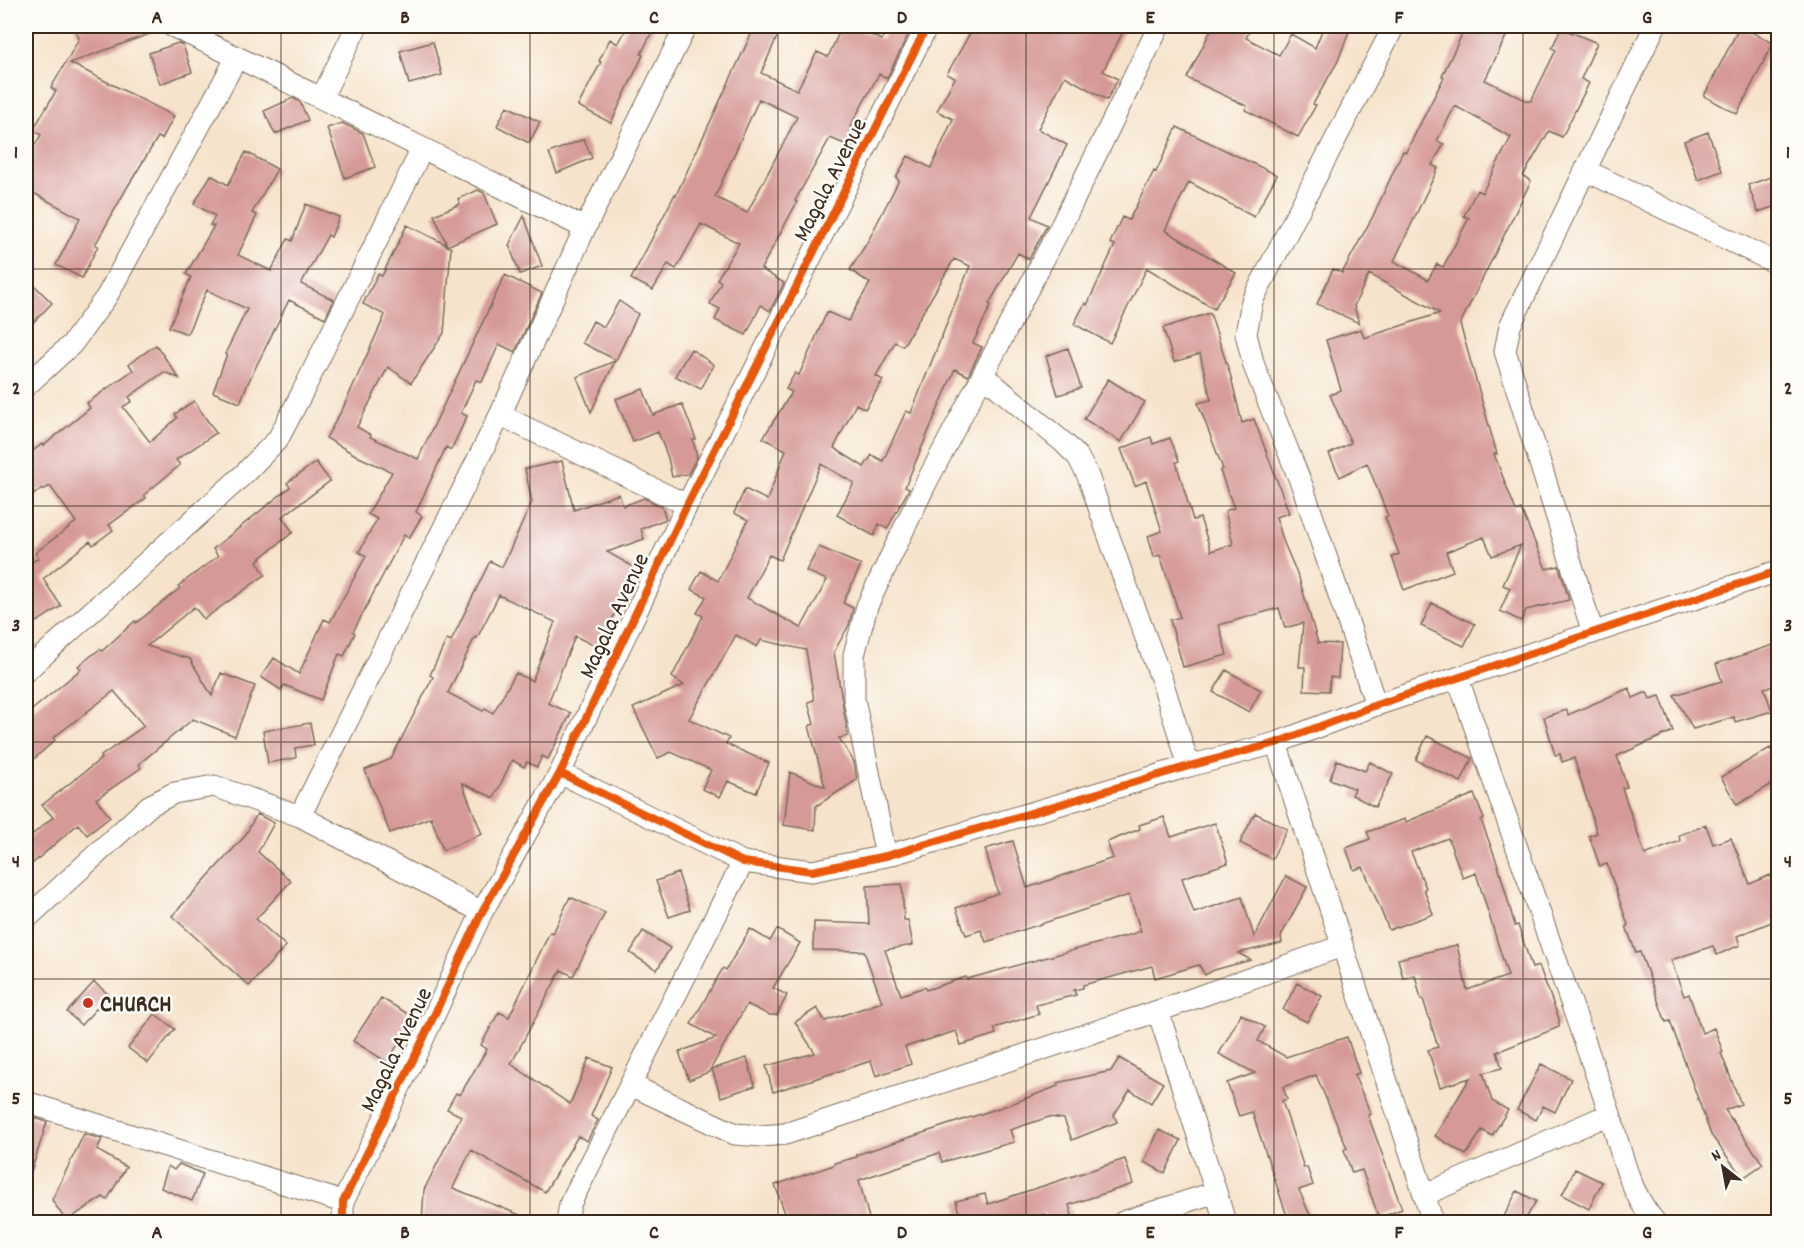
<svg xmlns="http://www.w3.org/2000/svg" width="1804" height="1248" font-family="Dekko,sans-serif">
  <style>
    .building { fill: #d59997; fill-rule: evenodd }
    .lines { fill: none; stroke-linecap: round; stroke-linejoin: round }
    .minor-casing { stroke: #7c6b5b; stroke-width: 23 }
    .minor { stroke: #fff; stroke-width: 21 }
    .cycleway-casing { stroke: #fdfcf7; stroke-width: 11 }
    .cycleway { stroke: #e8590c; stroke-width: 8 }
    .grid { fill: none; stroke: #3b2a1e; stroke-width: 1.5; stroke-opacity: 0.55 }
    .poi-dot { fill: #c8321e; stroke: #fdfcf7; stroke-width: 2 }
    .labels { text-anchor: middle; stroke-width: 5; stroke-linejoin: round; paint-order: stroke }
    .street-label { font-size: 24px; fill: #3b2a1e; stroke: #fdfcf7 }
    .poi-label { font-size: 24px; font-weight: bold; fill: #3b2a1e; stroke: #fdfcf7; text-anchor: start }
    .neatline { fill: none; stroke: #3b2a1e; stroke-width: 2 }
    .grid-label { font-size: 20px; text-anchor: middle; font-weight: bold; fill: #3b2a1e }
  </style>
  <rect width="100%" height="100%" fill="#fdfcf7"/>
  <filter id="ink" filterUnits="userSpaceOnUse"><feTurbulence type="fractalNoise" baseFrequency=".0167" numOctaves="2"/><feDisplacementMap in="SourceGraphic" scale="12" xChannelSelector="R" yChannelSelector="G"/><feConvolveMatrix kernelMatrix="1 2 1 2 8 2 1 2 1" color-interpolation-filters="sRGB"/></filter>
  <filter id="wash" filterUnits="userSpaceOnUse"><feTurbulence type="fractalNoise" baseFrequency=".008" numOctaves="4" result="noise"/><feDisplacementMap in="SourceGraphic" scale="24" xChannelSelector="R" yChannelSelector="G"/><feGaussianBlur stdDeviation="1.35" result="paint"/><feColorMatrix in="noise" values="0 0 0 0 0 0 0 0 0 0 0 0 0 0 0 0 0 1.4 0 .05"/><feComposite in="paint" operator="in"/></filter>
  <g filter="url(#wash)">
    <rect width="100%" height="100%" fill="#f6e3cb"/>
    <g id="blocks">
      <path class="building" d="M74 26H159L160 30 70 63 174 116 162 139 158 137 128 186 95 245 98 246 82 278 56 265 80 218 26 189V159L41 135 33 130 56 91 51 88 79 39Z
        M628 26H655L641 54 643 55 611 123 578 106 601 62 599 61 610 39 618 44Z
        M755 26H782L761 73 797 90 817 52 828 57 842 26H850L882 40 887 27 908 35 887 78 879 74 850 127 860 131 852 147 830 138 795 201 797 202 761 269 784 283 770 311 761 305 746 335 715 320 720 309 710 304 721 282 717 279 739 243 701 224 676 269 668 264 653 290 631 279 675 194 676 195ZM759 99 797 117 747 213 715 197Z
        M974 26H1069L1083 32 1086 26H1126L1103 71 1118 79 1107 100 1065 76 1038 129 1067 145 1031 217 1047 225 1029 259 1018 253 989 304 991 305 973 343 982 347 968 376 955 369 905 487 909 489 887 529 879 524 874 536 837 515 854 483 821 464 780 560 769 555 747 598 801 628 827 580 806 571 819 547 861 565 843 603 853 608 849 625 834 652 848 736 839 738 854 762 857 780 816 806 815 830 784 825 790 772 825 787 809 726 814 724 808 702 814 700 806 650 761 640 757 647 736 635 689 719 729 738 726 744 769 763 756 793 728 781 720 797 702 789 711 770 671 752 658 758 633 708 684 685 672 677 703 616 697 613 706 597 691 589 701 571 718 581 748 520 734 513 745 489 767 500 786 450 763 438 792 392 786 389 795 373 799 375 827 312 848 321 870 283 850 270 868 241 899 180 896 178 908 156 931 168 953 119 937 111 955 78 947 74ZM954 259 970 266 911 413 906 411 883 461 872 455 864 467 834 448 856 404 865 409 883 380 876 376 895 342 903 346Z
        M1213 26H1252L1246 38 1279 55 1291 34 1315 48 1324 26H1351L1338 61 1313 104 1316 105 1298 137 1245 110 1247 106 1187 78Z
        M1466 26H1511L1485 80 1527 101H1531L1556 50 1552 48 1561 28 1597 43 1581 79 1589 83 1562 137 1549 131 1523 176 1531 181 1460 324 1497 454H1494L1516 511 1521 509 1546 569 1559 566 1569 600 1526 610 1521 621 1500 611 1510 588 1503 585 1521 545 1492 556 1484 537 1446 552 1453 571 1404 590 1392 557 1399 554 1385 517 1388 516 1367 463 1340 477 1329 454 1351 443 1330 395 1341 390 1326 340 1361 329 1364 338 1440 313 1369 274 1354 306 1359 323 1317 304 1333 269 1342 273 1373 216 1403 151 1406 152 1444 77 1442 76ZM1455 106 1511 137 1482 193 1477 190 1464 216 1469 218 1443 267 1437 264 1428 280 1394 261 1438 168 1432 165 1444 144 1437 141Z
        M1740 26 1773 43 1737 114 1704 96Z
        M433 42 442 75 409 84 400 51Z
        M178 43 183 45 192 72 160 84 149 53Z
        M293 98 300 102 308 120 275 134 264 111Z
        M507 106 540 122 529 143 497 126Z
        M342 123 363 133 375 167 345 178 327 128Z
        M1177 127 1277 175 1254 217 1189 182 1165 230 1236 273 1214 309 1147 268 1110 343 1074 324 1085 303 1087 305 1115 245 1110 243 1122 217 1129 220 1154 171 1156 172Z
        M1708 132 1722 171 1698 180 1684 141Z
        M584 139 592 158 557 173 549 153Z
        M246 152 277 169 252 213 257 215 238 255 271 271 288 239 292 241 306 204 339 217 331 237 328 235 301 284 334 300 325 318 289 300 248 383 240 403 213 392 227 354H225L247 309 207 290 187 334 169 327 191 277 186 274 214 226 210 225 215 216 194 204 211 175 228 185Z
        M1779 174V205L1758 212 1748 185Z
        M478 190 484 193 497 224 447 246 451 248 444 333 411 383 388 367 357 427 371 435 370 437 418 459 505 275 542 293 515 352 499 344 482 382 476 380 461 413 467 416 451 450 446 447 416 512 422 516 409 538 404 535 353 632 355 633 344 656 339 654 321 700 284 685 281 690 261 677 274 658 299 674 324 619 330 622 366 556 359 552 377 519 368 514 392 472 359 457 326 438 343 408 385 315 363 304 378 274 382 276 407 225 447 245 434 215 460 204 458 199Z
        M524 216 542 266 520 274 509 245Z
        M26 277 52 303 26 330Z
        M619 301 638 314 616 360 582 343 593 321 604 327Z
        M1210 313 1231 377 1242 423 1254 419 1285 502 1289 513 1276 517 1284 543 1299 578 1318 643 1340 644 1338 678 1330 677 1329 691 1304 690 1305 667H1299L1303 623 1285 628 1279 608 1219 625 1227 655 1183 667 1170 620 1180 617 1160 555 1154 557 1148 536 1162 531 1146 481 1135 486 1121 449 1151 437 1153 444 1170 438 1179 461 1176 462 1193 520 1200 518 1211 551 1233 544 1225 511 1234 508 1220 471 1223 469 1198 403 1211 400 1200 354 1174 362 1163 328Z
        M156 345 179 378 164 372 129 397 132 401 123 407 150 442 177 418 175 414 194 401 216 433 176 460 180 465 144 495 146 498 109 525 113 530 93 545 90 541 43 579 61 606 37 622 26 604V553L32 562 39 558 35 553 76 522 50 486 43 490 42 488 26 501V456L42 444 43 446 90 408 87 403 133 370 129 364Z
        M1068 348 1081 388 1058 395 1046 356Z
        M691 349 714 365 701 389 675 376Z
        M615 361 591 412 577 377Z
        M1108 379 1145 402 1121 442 1084 419Z
        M643 389 653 415 682 404 696 439 693 440 697 457 688 474 672 477 668 458 658 432 633 442 616 399Z
        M562 461 574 510 619 494 623 506 644 498 662 507 666 519 641 529 644 539 607 552 641 571 629 592 627 590 610 623 615 626 607 645 599 641 597 647 575 636 548 703 571 713 548 759 542 756 537 767 527 762 524 767 512 760 494 798 462 783 482 834 443 850 431 817 390 833 365 770 391 759 433 677 430 675 447 639 451 641 490 561 502 567 532 502 525 469ZM499 595 555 622 532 681 516 673 493 713 485 708 483 711 448 693 475 637 477 638Z
        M316 462 330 481 282 517 293 532 257 561 265 575 204 619 194 607 147 646 190 659 212 696 221 673 255 686 235 736 193 719 139 764 141 768 96 799 110 817 87 835 78 824 26 869V840L53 817 42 805 102 758 101 756 144 726 114 691 53 738 55 740 26 766V715L81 669 78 666 100 649 102 651 135 621 136 623 180 588 178 586 218 556 213 549 290 487 287 483Z
        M1432 603 1475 624 1464 646 1421 626Z
        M1779 643V685L1764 688 1772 711 1735 722 1734 717 1693 729 1674 695 1722 681 1716 664Z
        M1226 670 1261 690 1249 712 1213 692Z
        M1629 688 1633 698 1647 692 1650 699 1660 696 1673 731 1617 756 1627 787 1622 788 1645 855 1680 841 1679 835 1706 825 1713 844 1731 838 1750 884 1770 875 1774 884 1779 882V919L1737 936 1740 945 1717 955 1713 946 1671 960 1684 996 1689 994 1702 1033 1714 1028 1723 1052 1721 1053 1741 1104 1725 1110 1763 1164 1743 1178 1711 1135 1670 1021 1666 1022 1640 952 1636 953 1626 926 1628 925 1607 864 1600 866 1589 836 1597 833 1574 758 1562 762 1560 754 1555 755 1544 717 1567 710 1568 715Z
        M310 723 314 745 295 748 296 758 268 763 263 731Z
        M1427 736 1472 758 1461 782 1416 760Z
        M1770 748 1779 762V780L1737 805 1721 777Z
        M1337 760 1365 771 1370 762 1393 774 1375 807 1352 795 1355 789 1330 779Z
        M1474 794 1484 819 1481 820 1498 865 1515 926 1518 925 1532 968 1539 966 1559 1019V1027L1497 1052 1502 1068 1483 1073 1492 1101 1508 1110 1492 1136 1482 1130 1466 1155 1435 1136 1470 1078 1440 1087 1428 1050 1438 1047 1423 999H1421L1415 975 1403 978 1398 959 1457 945 1467 990 1508 976 1476 873 1463 878 1448 838 1411 852 1426 888 1424 889 1433 914 1389 930 1363 867 1354 870 1346 848 1370 839 1367 832 1405 819 1406 822Z
        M1255 813 1287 829 1272 859 1240 843Z
        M257 814 274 823 258 852 291 881 256 919 286 946 249 986 172 916 244 837Z
        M1164 817 1171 837 1215 823 1228 863 1182 878 1194 913 1242 897 1254 937 1286 876 1307 887 1281 936 1282 943 1238 953 1251 960 1214 970 1205 975 1199 965 1155 978 1152 966 1083 985V988L1074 990 1076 995 1036 1005 1039 1014 994 1028 996 1034 961 1045 956 1031 905 1047 911 1064 876 1076 871 1061 773 1092 766 1066 815 1053 795 1022 817 1008 825 1021 882 1002 864 951 813 950 814 922 869 924 867 886 902 884 904 920H908L913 945 885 950 901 995 925 987 926 990 966 977 967 979 1129 935 1141 931 1129 895 986 942 981 930 966 935 956 908 998 893 985 849 1013 841 1027 888 1113 858 1107 842 1140 829 1139 825Z
        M678 873 690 910 669 917 656 881Z
        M570 897 605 913 573 976 561 970 511 1064 570 1104 589 1058 612 1067 591 1116 598 1120 587 1141 578 1136 545 1192 471 1150 453 1188 537 1222H422L424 1190 461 1116 447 1109 456 1093 460 1095 487 1049 481 1045 499 1012 509 1017 550 932 553 933Z
        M750 929 770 941 777 929 800 943 773 988 787 995 777 1015H769L747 1004 709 1072 689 1080 679 1052 716 1038 691 1024 723 968 726 970Z
        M643 931 670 948 657 970 630 953Z
        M94 982 109 995 81 1025 67 1012Z
        M1297 983 1322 996 1307 1022 1283 1010Z
        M381 998 415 1018 387 1062 353 1041Z
        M155 1014 175 1029 148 1063 128 1048Z
        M1241 1014 1265 1027 1258 1041 1286 1057 1347 1037 1359 1073 1354 1075 1371 1114 1368 1115 1402 1209 1379 1218 1362 1170 1352 1173 1344 1150 1347 1148 1316 1075 1283 1087 1287 1099 1282 1101 1304 1168 1307 1167 1313 1185 1299 1190 1313 1222H1289L1252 1112 1239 1116 1227 1083 1255 1073 1219 1054Z
        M747 1058 755 1086 721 1097 712 1069Z
        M1119 1058 1163 1083 1151 1103 1130 1090 1114 1115 1117 1122 1072 1140 1064 1119 1049 1117 1010 1130 1014 1142 942 1162 939 1153 859 1180 870 1222H849L848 1215 825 1222H788L775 1185 834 1165V1163L857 1157 856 1155 1011 1104 1058 1086 1057 1083 1111 1071Z
        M1541 1064 1571 1079 1555 1112 1543 1106 1536 1120 1517 1110Z
        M26 1115 47 1122 30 1175 26 1174Z
        M1159 1130 1181 1140 1165 1173 1144 1162Z
        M84 1134 102 1139 97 1150 126 1167 107 1200 103 1197 66 1221 52 1200Z
        M1125 1159 1133 1184 1069 1205 1074 1222H1047L1045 1214 1014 1222H943L942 1219 959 1213 956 1201 985 1194 988 1204Z
        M179 1164 203 1174 192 1201 161 1188 168 1166 174 1170Z
        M1575 1169 1602 1182 1589 1209 1562 1195Z
        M1517 1191 1536 1201 1524 1222H1501Z"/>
    </g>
  </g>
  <g filter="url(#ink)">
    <use href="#blocks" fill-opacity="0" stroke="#7c6b5b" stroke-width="1.5"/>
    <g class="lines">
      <defs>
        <path id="minor" d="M172 26C311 92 447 161 585 228
          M322 97 357 26
          M1585 170 1778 264
          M984 376 1064 443 1078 457 1088 476 1121 571 1162 681 1189 766
          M26 386 72 344 107 296 237 57
          M500 415 687 505
          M1593 633 1505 351 1510 326 1655 26
          M26 671 243 475 278 439 302 393 422 149
          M1458 679 1610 1114C1621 1152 1629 1192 1655 1222
          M1376 705 1303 488 1254 366 1246 334 1252 301 1394 26
          M1276 743 1433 1222
          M560 773 743 862 812 871 886 856 1189 766 1276 743 1376 705 1778 571
          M300 816 500 415 585 228 686 26
          M886 856 854 699V655L867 606 925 485 1061 226 1159 26
          M26 919 149 806 174 793 214 786 300 816 482 912
          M1158 1011 1216 1192
          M631 1085 735 1134 762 1136 785 1134 1158 1011 1342 946
          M26 1102 343 1202
          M1424 1195 1610 1114
          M343 1222V1202L419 1048 482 912 560 773 687 505 927 26
          M567 1222 570 1204 743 862
          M1123 1222 1216 1192 1225 1222"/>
      </defs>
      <use href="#minor" class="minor-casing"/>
      <use href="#minor" class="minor"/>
      <defs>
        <path id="cycleway" d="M560 773 743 862 812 871 886 856 1189 766 1276 743 1376 705 1778 571
          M343 1222V1202L419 1048 482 912 560 773 687 505 927 26"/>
      </defs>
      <use href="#cycleway" class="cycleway-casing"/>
      <use href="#cycleway" class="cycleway"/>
    </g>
  </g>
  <path class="grid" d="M281 26V1222M530 26V1222M778 26V1222M1026 26V1222M1274 26V1222M1523 26V1222M26 269H1778M26 506H1778M26 742H1778M26 979H1778"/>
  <circle class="poi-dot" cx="88" cy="1003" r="6"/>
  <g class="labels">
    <g class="street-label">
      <text transform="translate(829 179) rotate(-63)" y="8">Magala Avenue</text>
      <text transform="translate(613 615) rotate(-65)" y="8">Magala Avenue</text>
      <text transform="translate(395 1049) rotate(-64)" y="8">Magala Avenue</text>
    </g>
    <g class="poi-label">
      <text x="100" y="1011">CHURCH</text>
    </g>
  </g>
  <rect width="1804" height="1248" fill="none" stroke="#fdfcf7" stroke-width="66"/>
  <g transform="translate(1723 1167) rotate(329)" stroke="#fdfcf7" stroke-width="4.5" paint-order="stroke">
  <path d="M0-4.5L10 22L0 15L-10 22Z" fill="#3b2a1e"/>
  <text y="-9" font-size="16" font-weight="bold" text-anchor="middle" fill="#3b2a1e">N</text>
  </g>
  <rect x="33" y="33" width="1738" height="1182" class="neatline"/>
  <g class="grid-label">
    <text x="157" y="23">A</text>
    <text x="405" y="23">B</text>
    <text x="654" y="23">C</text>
    <text x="902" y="23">D</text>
    <text x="1150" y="23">E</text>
    <text x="1399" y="23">F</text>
    <text x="1647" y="23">G</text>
    <text x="16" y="158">1</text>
    <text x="1788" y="158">1</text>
    <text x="16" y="394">2</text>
    <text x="1788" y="394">2</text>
    <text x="16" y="631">3</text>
    <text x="1788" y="631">3</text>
    <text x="16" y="867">4</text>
    <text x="1788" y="867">4</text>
    <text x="16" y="1104">5</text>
    <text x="1788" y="1104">5</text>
    <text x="157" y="1238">A</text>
    <text x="405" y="1238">B</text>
    <text x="654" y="1238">C</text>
    <text x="902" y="1238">D</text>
    <text x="1150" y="1238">E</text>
    <text x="1399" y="1238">F</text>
    <text x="1647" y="1238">G</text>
  </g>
</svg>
